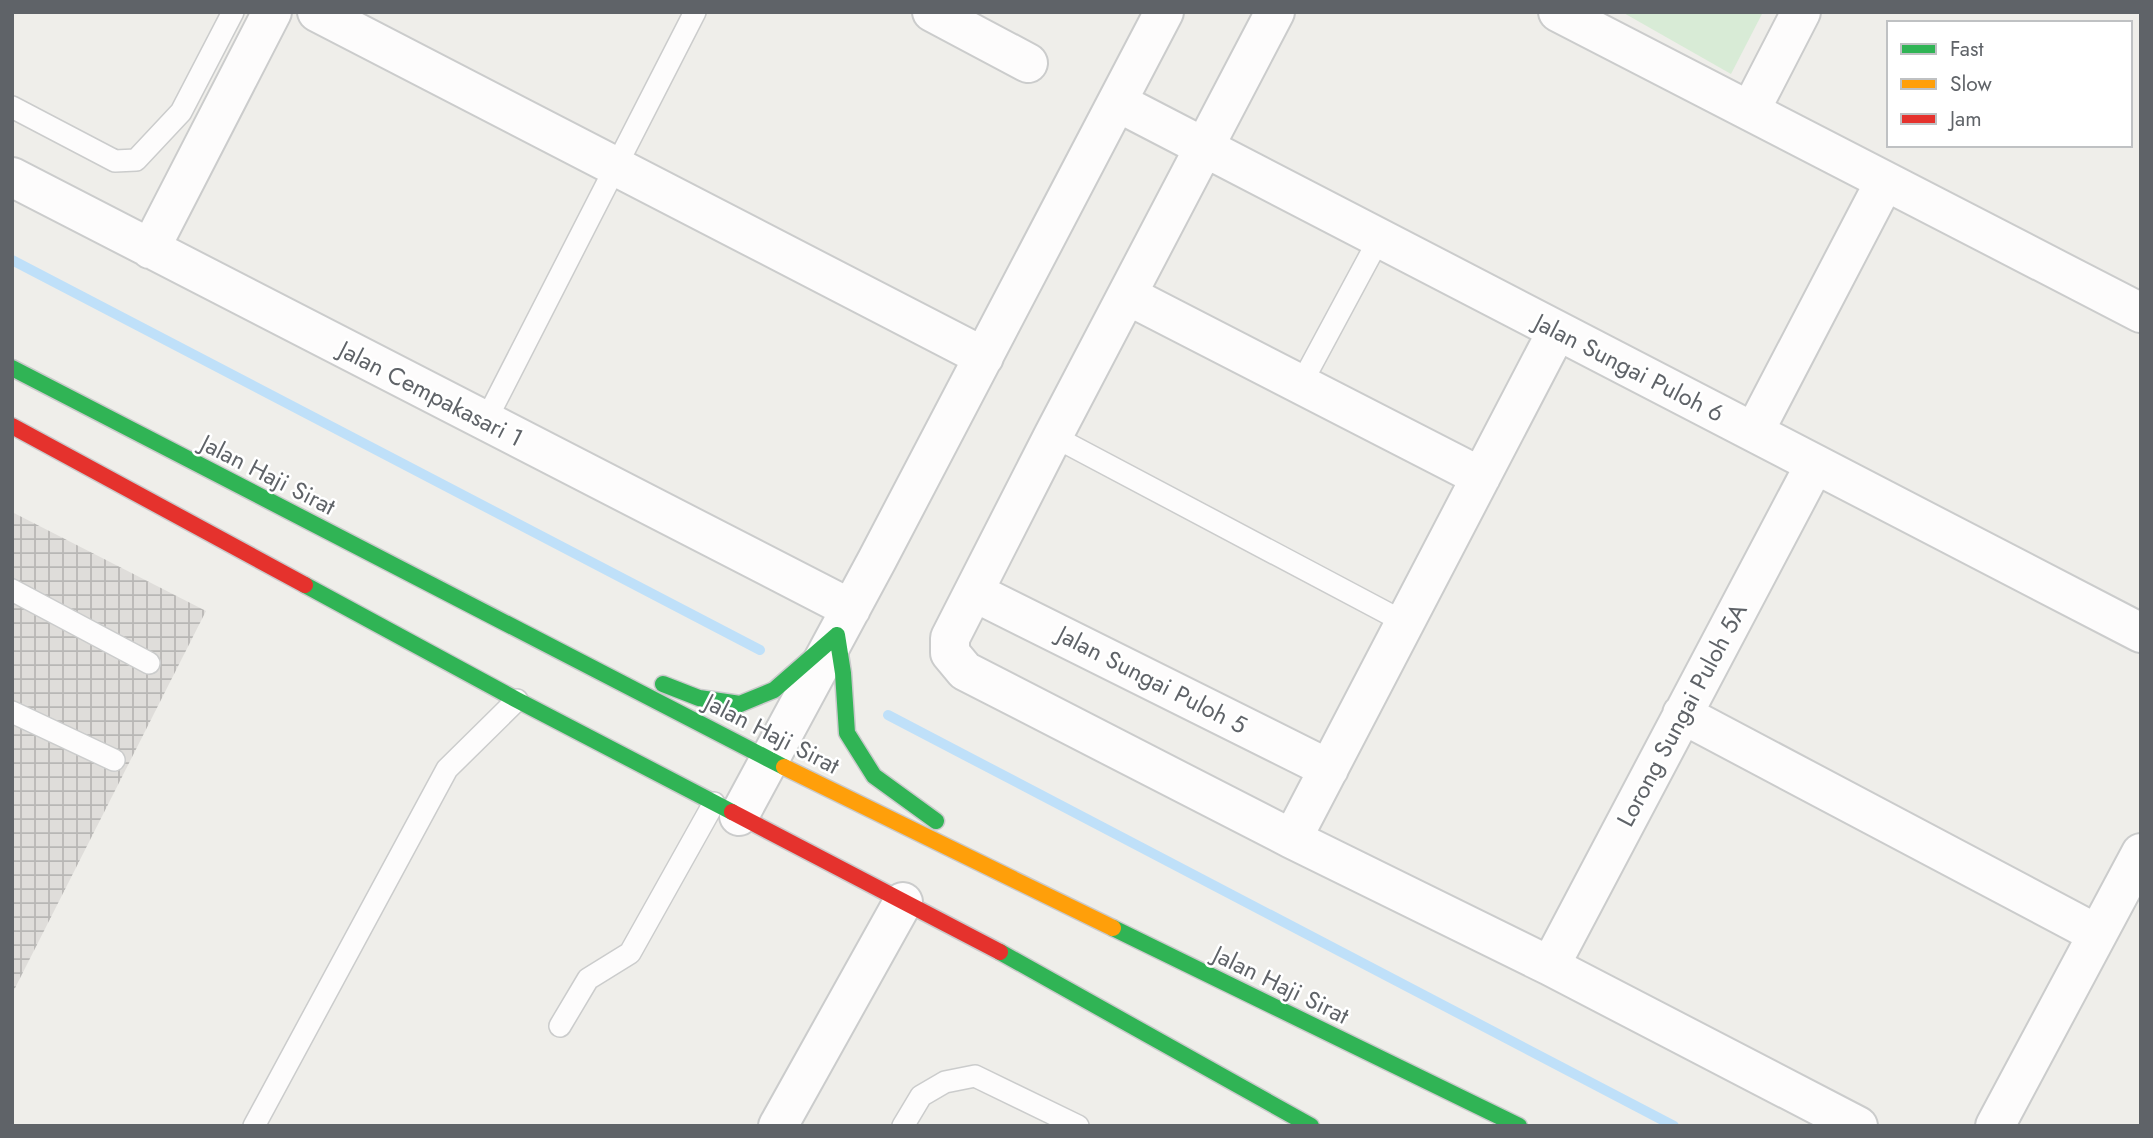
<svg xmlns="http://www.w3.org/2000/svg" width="2153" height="1138" font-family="Jost,sans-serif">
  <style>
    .industrial { fill: url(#industrial-grid) }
    .green { fill: #d8ebd6 }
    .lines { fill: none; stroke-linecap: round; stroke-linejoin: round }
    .stream { stroke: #bfe0f9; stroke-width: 10 }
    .lane-casing { stroke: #cbcccc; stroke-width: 24 }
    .street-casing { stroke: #cbcccc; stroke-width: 42 }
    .fast-casing { stroke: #cacacb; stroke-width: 19 }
    .slow-casing { stroke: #cacacb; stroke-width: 19 }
    .jam-casing { stroke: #cacacb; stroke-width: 19 }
    .lane { stroke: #fdfcfc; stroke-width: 21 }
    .street { stroke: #fdfcfc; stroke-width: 38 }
    .fast { stroke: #30b455; stroke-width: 16 }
    .slow { stroke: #ff9f0a; stroke-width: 16 }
    .jam { stroke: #e5322d; stroke-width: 16 }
    .labels { text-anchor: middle; stroke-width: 5; stroke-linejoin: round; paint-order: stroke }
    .street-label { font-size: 24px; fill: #5f6368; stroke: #fff }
  </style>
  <defs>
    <pattern id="industrial-grid" width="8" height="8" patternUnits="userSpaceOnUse" patternTransform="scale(1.75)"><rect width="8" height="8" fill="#dfddda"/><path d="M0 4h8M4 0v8" fill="none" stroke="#b8b7b5"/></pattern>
  </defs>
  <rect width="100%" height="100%" fill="#efeeea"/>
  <path class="industrial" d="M12 512 206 611 12 994Z"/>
  <path class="green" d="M1622 12H1763L1731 74Z"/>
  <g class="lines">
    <path class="stream" d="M12 260 760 650
      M888 715 1674 1126"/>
    <defs>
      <path id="lane" d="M12 107 115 161 136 160 181 112 233 12
        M1301 384 1379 239
        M485 422 695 12
        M1053 436 1404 622
        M12 590 149 663
        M12 712 114 760
        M560 1026 588 979 630 953 714 803
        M254 1126 447 769 517 700
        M903 1126 921 1096 945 1082 975 1076 1078 1126"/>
      <path id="street" d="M317 12 984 357
        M932 12 1028 63
        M1275 12 1053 436 950 638V653L965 671 1292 839 1550 966 1858 1126
        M1558 12 2141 313
        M1117 102 2141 633
        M1750 111 1801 12
        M12 177 851 609
        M150 249 272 12
        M1127 295 1481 477
        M1754 432 1885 181
        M974 592 1329 769
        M1682 714 2097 934
        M739 816 877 560 1164 12
        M1292 839 1557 331
        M1550 966 1815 464
        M778 1126 903 902
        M1995 1126 2141 853"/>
      <path id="fast" d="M12 368 784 767
        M305 585 517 700 732 812
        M837 635 843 673 847 733 874 776 936 821
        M663 684 699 698 740 704 774 690 837 635
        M1113 928 1519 1126
        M1000 952 1311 1126"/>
      <path id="slow" d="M784 767 1113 928"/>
      <path id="jam" d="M12 426 305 585
        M732 812 1000 952"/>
    </defs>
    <use href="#lane" class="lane-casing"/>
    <use href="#street" class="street-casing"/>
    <use href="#fast" class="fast-casing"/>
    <use href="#slow" class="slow-casing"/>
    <use href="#jam" class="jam-casing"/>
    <use href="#lane" class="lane"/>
    <use href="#street" class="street"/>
    <use href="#fast" class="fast"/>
    <use href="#slow" class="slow"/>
    <use href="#jam" class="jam"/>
  </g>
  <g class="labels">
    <g class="street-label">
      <text transform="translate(1629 368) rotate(27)" y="8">Jalan Sungai Puloh 6</text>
      <text transform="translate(431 394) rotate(27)" y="8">Jalan Cempakasari 1</text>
      <text transform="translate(268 475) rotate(27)" y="8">Jalan Haji Sirat</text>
      <text transform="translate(1152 680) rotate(27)" y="8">Jalan Sungai Puloh 5</text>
      <text transform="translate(1682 715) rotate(-62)" y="8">Lorong Sungai Puloh 5A</text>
      <text transform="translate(772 734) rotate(27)" y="8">Jalan Haji Sirat</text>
      <text transform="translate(1281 985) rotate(26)" y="8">Jalan Haji Sirat</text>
    </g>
  </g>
  <rect width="2153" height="1138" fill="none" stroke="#5f6368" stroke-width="28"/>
  <rect x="1887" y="21" width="245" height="126" fill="#ffffff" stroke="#bfc1c3" stroke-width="2"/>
  <rect x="1901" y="44" width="35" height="10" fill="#30b455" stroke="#bfc1c3" stroke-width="2"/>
  <text x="1950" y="56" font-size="21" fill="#5f6368">Fast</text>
  <rect x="1901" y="79" width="35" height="10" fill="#ff9f0a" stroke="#bfc1c3" stroke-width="2"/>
  <text x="1950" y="91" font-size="21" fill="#5f6368">Slow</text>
  <rect x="1901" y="114" width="35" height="10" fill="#e5322d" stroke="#bfc1c3" stroke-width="2"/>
  <text x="1950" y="126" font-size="21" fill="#5f6368">Jam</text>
</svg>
